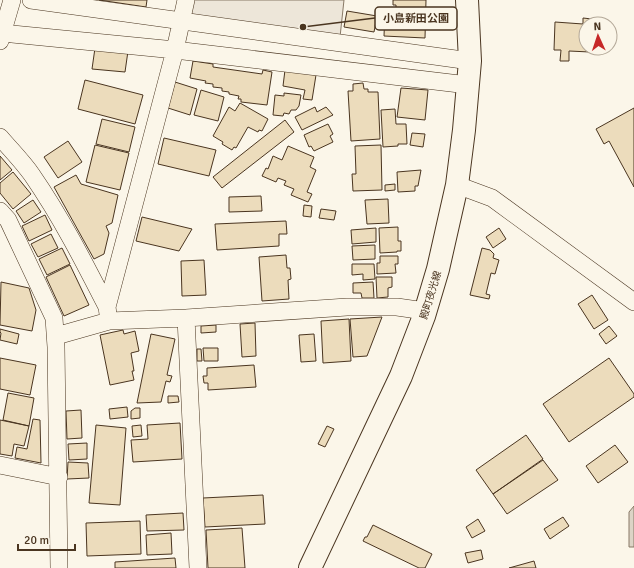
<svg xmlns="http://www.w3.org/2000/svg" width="634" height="568" font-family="Signika,'Noto Sans JP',sans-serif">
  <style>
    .green { fill: #ede6d9; stroke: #887966 }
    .water { fill: #dcd4c6; stroke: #887966 }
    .building { fill: #ecdcbc; stroke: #4a3520 }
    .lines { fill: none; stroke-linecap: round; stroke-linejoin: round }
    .minor-casing { stroke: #4a3520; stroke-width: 18 }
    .tertiary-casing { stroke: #4a3520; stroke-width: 24 }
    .minor { stroke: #fbf6e9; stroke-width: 17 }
    .tertiary { stroke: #fbf6e9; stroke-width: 22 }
    .labels { text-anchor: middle; stroke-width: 3; stroke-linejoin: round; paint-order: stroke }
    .street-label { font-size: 10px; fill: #4a3520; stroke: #fbf6e9 }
    .leader { fill: none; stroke: #4a3520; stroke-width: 1.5 }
    .callout-dot { fill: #4a3520; stroke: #fbf6e9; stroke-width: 1.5 }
    .callout { fill: #fbf6e9; stroke: #4a3520; stroke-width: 1.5 }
    .callout-label { font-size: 11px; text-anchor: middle; font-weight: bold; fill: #4a3520 }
  </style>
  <rect width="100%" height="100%" fill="#fbf6e9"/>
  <path class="green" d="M193 0H344L340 37 189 18Z"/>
  <path class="water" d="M634 506V547H629V512Z"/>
  <path class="building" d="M99 0H147L146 7Z
    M393 0H426L425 38 384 36 385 11 396 12V5H393Z
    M347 11 377 16 374 32 344 27Z
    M583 18 592 19V24H586V48H591L590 52 569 51V61H560L561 50H554L555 22 583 24Z
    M95 48 128 51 125 72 92 69Z
    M193 61 213 64V67L262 74 263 70 272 72 267 105 241 102V99H238L239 96 229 94V92L222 91V88L213 87V84L205 83 206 81 190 78Z
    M285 70 316 75 312 100 303 99 305 90 283 86Z
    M85 80 143 95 135 124 78 109Z
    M175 82 197 89 190 115 168 108Z
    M363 83 364 89H368V92H378L380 139 351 141 348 91H353V84Z
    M401 88 428 90 425 120 397 117Z
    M201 90 224 97 218 121 194 115Z
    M284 93 301 95 299 106 296 110H291L289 114 284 113 283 116 273 115 275 95 284 96Z
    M240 103 268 119 262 131 259 130 258 132 248 127 236 148 234 147 232 150 222 144 223 142 213 136 229 107 235 111Z
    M315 107 317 112 326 107 333 115 302 130 295 117Z
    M634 108V187L609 141 604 144 596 129Z
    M395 109 396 124H406L407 144H398V146L383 147 381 110Z
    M102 119 135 127 129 152 96 144Z
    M285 120 294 132 222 188 213 177Z
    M328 124 333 134 330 136 333 142 314 151 311 146 309 147 304 135Z
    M412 133 425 134 423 147 410 145Z
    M164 138 216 150 209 176 158 164Z
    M68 141 82 162 58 178 44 157Z
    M95 145 129 153 120 190 86 182Z
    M381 145 382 190 353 191 352 174H356L355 146Z
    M288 146 314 157 310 167 316 170 307 192 312 194 308 202 291 195 294 189 284 185 286 181 278 178 276 182 262 176 266 168 268 169 273 156 282 160Z
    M0 156 12 170 0 180Z
    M421 170 418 186H415V191L398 192 397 172Z
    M13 172 31 194 13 209 0 193V183Z
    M76 175 81 184 118 195 112 223 106 226 109 233 104 254 94 259 54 187Z
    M395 184V190L385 191V185Z
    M261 196 262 211 229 212V197Z
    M388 199 389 223 367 224 365 200Z
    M33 200 41 212 24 223 16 211Z
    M304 205 312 206 311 217 303 216Z
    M321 209 336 211 334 220 319 218Z
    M45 215 52 230 29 241 22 226Z
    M142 217 192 229 179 251 136 241Z
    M286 221 287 234H279V246L217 250 215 224Z
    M398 227V241H401V251H397V252L380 253 379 228Z
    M376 228V242L352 244 351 230Z
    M499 228 506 239 493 248 486 237Z
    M51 234 58 248 38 257 31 244Z
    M375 245V259L353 260 352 246Z
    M62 248 70 264 47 275 39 259Z
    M482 248 490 250 494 254 493 258 499 260 495 274 491 273 486 294 490 295 489 299 470 295Z
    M286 255 287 268H290L291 279 288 280 289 299 262 301 259 257Z
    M380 256H398V264H395L396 273 377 274V263H380Z
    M204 260 206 295 182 296 181 261Z
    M352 264H374L375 279 363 280V274L352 275Z
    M70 265 89 305 64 316 46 277Z
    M376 277H392V287L388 288V297L377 298Z
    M1 282 29 288 36 310 32 331 0 325Z
    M373 282 374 298H362L361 293H353V283Z
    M592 295 608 320 594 329 578 304Z
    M382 317 367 356 353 357 350 319Z
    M349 319 351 361 323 363 321 321Z
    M255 323 256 356 242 357 240 324Z
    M216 325V332L201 333V326Z
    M609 326 617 336 606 344 599 334Z
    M0 329 19 334 17 344 0 340 1 333 0 332Z
    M123 330 124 334 135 331 139 351 131 353 134 371H132L134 380 110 385 100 335Z
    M151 334 175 339 167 375 172 376 170 382 166 381 161 402 137 403Z
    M314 334 316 361 301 362 299 335Z
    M203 348H218V361H204Z
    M197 349H201L202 361H197Z
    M0 358 36 365 30 395 0 389Z
    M609 358 634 394V397L569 442 543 404Z
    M254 365 256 387 208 390V383H204L203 376H207V368Z
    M8 393 34 398 29 426 3 420Z
    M168 396H178L179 402 168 403Z
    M127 407 128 417 110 419 109 409Z
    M135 408H140V418L131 419V411Z
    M81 410 82 438 67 439 66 411Z
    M33 419 40 420 41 463 15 458 17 447 27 449Z
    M0 420 29 426 24 446 14 444 12 456 0 454Z
    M180 423 182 459 133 462 131 440 148 439 147 425Z
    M96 425 126 428 120 505 89 503Z
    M141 425 142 436 133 437 132 426Z
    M327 426 334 429 325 447 318 444Z
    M526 435 543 459 493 494 476 470Z
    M87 443V459L69 460 68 444Z
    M615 445 628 462 598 483 586 466Z
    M543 460 558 480 507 514 493 494Z
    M68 462 88 463 89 478 67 479Z
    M263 495 265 524 205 527 203 498Z
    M183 513 184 530 147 531 146 515Z
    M563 517 569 526 550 539 544 529Z
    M478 519 485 531 472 538 466 527Z
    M140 521 141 554 87 556 86 523Z
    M373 525 432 554 425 568H419L363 541 365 537H367Z
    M242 528 245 568H208L206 530Z
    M171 533 172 554 147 555 146 535Z
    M481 550 483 559 468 563 465 553Z
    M175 558 176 568H115V562Z
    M534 561 536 568H509Z"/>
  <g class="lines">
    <defs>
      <path id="minor" d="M31 0 470 61
        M2 33 175 50 468 85
        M0 41 12 0
        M0 137C11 150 23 162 32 175 61 217 84 262 107 307
        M457 185 492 198 634 302
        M0 211 8 220 54 318 56 347 59 568
        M186 318 198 568
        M109 321 107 307 175 50 186 0
        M56 336 109 321 186 318 347 307H397L425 311
        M0 465 59 477"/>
      <path id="tertiary" d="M310 568 401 376 424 316 438 269 457 185 464 130 470 61 467 0"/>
    </defs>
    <use href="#minor" class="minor-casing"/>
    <use href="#tertiary" class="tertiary-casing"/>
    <use href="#minor" class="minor"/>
    <use href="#tertiary" class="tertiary"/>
  </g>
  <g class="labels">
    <g class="street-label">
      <text transform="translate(430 295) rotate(-73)" y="4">殿町夜光線</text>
    </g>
  </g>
  <path class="leader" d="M303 27L375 18"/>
  <circle class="callout-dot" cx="303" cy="27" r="4"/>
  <rect class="callout" x="375" y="7" width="82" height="23" rx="4"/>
  <g class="callout-label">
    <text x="416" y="22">小島新田公園</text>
  </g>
  <g transform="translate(598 36) rotate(357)"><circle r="19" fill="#fbf6e9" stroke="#b4a999"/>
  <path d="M0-3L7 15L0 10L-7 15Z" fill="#c62828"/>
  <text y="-6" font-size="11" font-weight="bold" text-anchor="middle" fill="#4a3520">N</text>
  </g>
  <path d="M18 544v6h57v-6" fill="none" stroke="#4a3520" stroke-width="2"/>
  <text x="24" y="544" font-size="12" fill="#4a3520" stroke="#fbf6e9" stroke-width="3" paint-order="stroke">20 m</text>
</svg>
